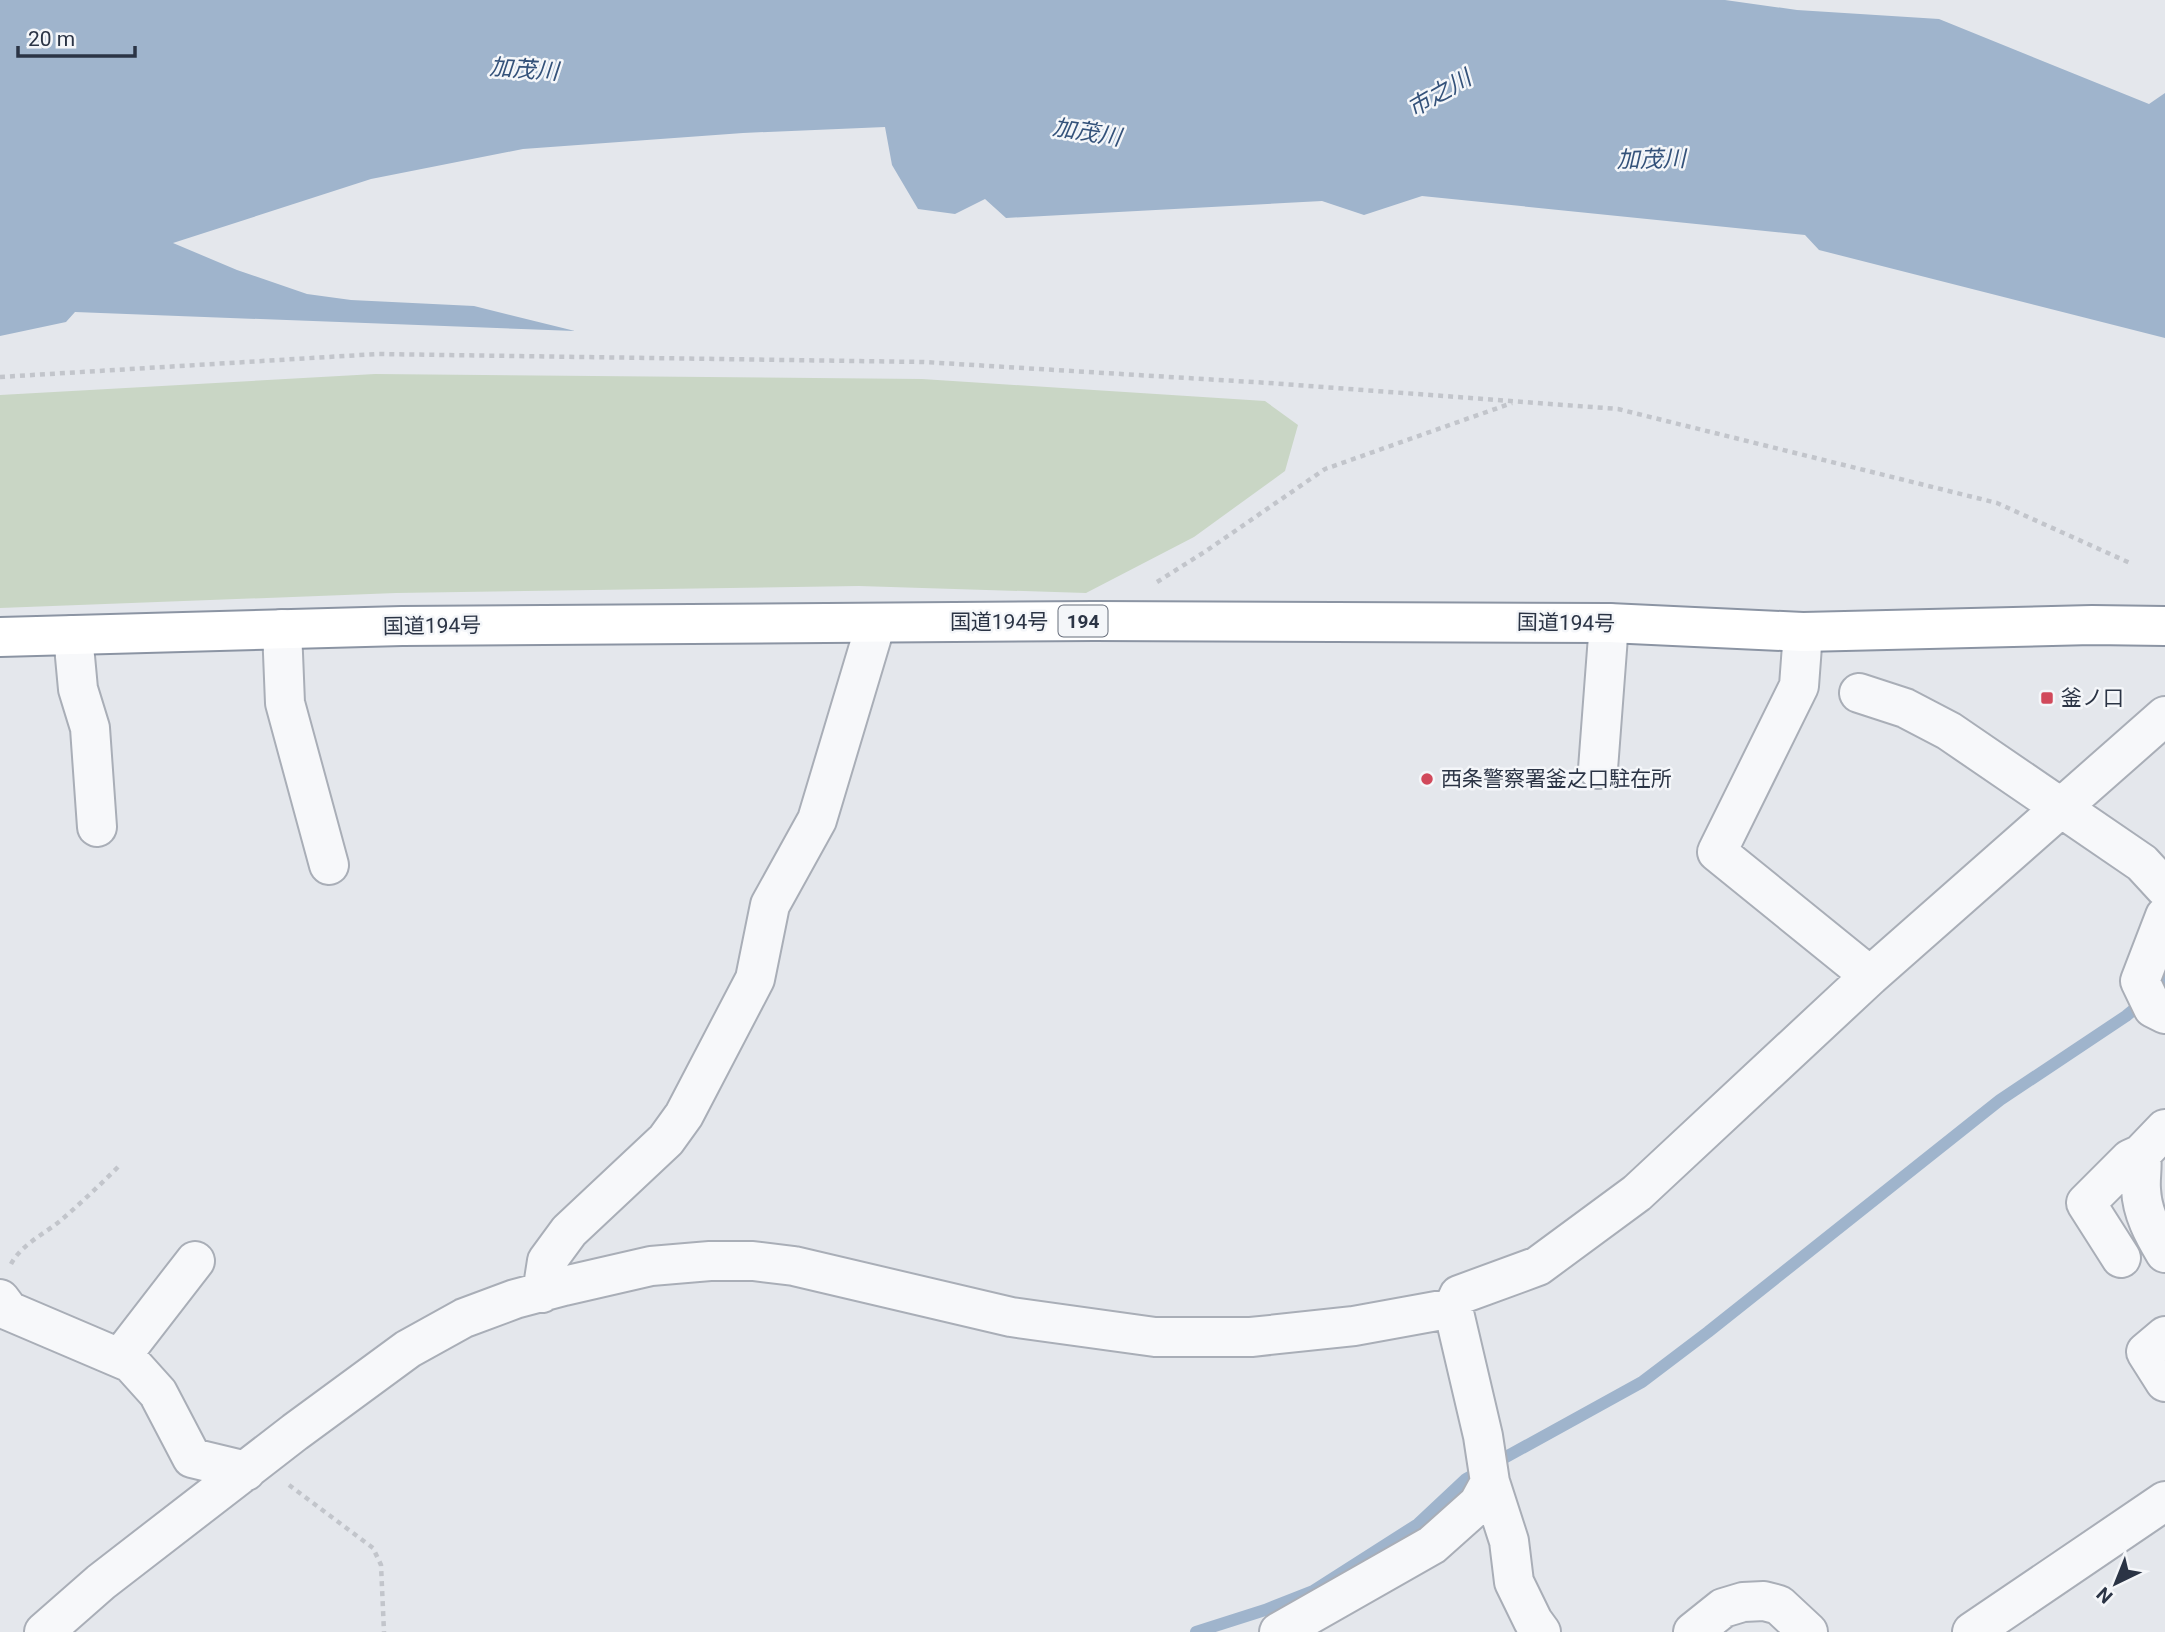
<svg xmlns="http://www.w3.org/2000/svg" width="2165" height="1632" font-family="Roboto,'Noto Sans JP',sans-serif">
  <style>
    .green { fill: #c9d6c5 }
    .water { fill: #9fb4cc }
    .lines { fill: none; stroke-linecap: round; stroke-linejoin: round }
    .stream { stroke: #9fb4cc; stroke-width: 12 }
    .minor-casing { stroke: #a9aeb7; stroke-width: 42 }
    .highway-casing { stroke: #8b94a3; stroke-width: 42 }
    .path { stroke: #c2c5cb; stroke-width: 4.5; stroke-dasharray: 5 5; stroke-linecap: butt }
    .minor { stroke: #f7f8fa; stroke-width: 38 }
    .highway { stroke: #fff; stroke-width: 38 }
    .poi-dot { fill: #d1495b; stroke: #f4f6f9; stroke-width: 2.5 }
    .labels { text-anchor: middle; stroke-width: 5; stroke-linejoin: round; paint-order: stroke }
    .shield { fill: #f4f6f9; stroke: #676e7b; stroke-width: 2 }
    .shield-label { font-size: 19px; font-weight: bold; fill: #2b3445 }
    .street-label { font-size: 21px; fill: #2b3445; stroke: #f4f6f9 }
    .poi-label { font-size: 21px; fill: #2b3445; stroke: #f4f6f9; text-anchor: start }
    .water-label { font-size: 23px; font-style: italic; fill: #34527a; stroke: #f4f6f9 }
  </style>
  <rect width="100%" height="100%" fill="#e4e7ec"/>
  <path class="green" d="M375 374 922 379 1265 401 1298 425 1285 471 1194 537 1086 593 859 586 396 593 0 608V395Z"/>
  <path class="water" d="M0 0H1725L1797 10 1939 19 2149 104 2165 93V338L1819 250 1805 235 1422 196 1364 215 1322 201 1006 218 985 199 955 214 918 209 892 165 885 127 743 133 523 149 371 179 173 243 237 270 307 294 351 300 474 306 575 331 75 312 66 322 0 336Z"/>
  <g class="lines">
    <path class="stream" d="M1196 1632 1265 1610 1313 1591 1418 1524 1466 1479 1642 1382 1708 1332 2000 1100 2126 1016 2159 989 2165 972"/>
    <defs>
      <path id="minor" d="M282 629 285 703 329 865
        M1803 632 1799 686 1717 852 1870 976
        M73 635 78 689 90 728 97 827
        M1859 693 1905 708 1949 731 2142 863 2165 888
        M1598 769 1609 623
        M2165 916 2140 981 2153 1008 2165 1014
        M2141 1154C2143 1166 2140 1177 2141 1189 2142 1213 2153 1233 2165 1253
        M2121 1258 2086 1203 2130 1159 2141 1154 2165 1129
        M542 1293 547 1261 569 1231 666 1140 684 1115 755 979 770 905 817 820 876 623
        M0 1299 9 1311 131 1363 158 1393 192 1458 246 1471
        M2165 1336 2146 1352 2165 1382
        M120 1358 195 1261
        M1490 1482 1509 1541 1514 1582 1533 1621 1541 1632
        M44 1632 101 1582 295 1432 408 1349 464 1318 515 1299 564 1286 651 1266 710 1261H753L794 1266 1011 1317 1155 1337H1251L1354 1326 1453 1308
        M1279 1632 1432 1545 1478 1504 1490 1482 1483 1436 1453 1308 1459 1295 1538 1266 1637 1193 1870 976 2165 716
        M1693 1632 1723 1608 1743 1602 1764 1601 1779 1605 1808 1632
        M1972 1632 2165 1501"/>
      <path id="highway" d="M0 637 402 626 1094 621 1609 623 1803 632 2092 625 2165 626"/>
    </defs>
    <use href="#minor" class="minor-casing"/>
    <use href="#highway" class="highway-casing"/>
    <path class="path" d="M0 377 377 354 924 362 1269 383 1618 409 1997 503 2130 563
      M1157 582 1206 551 1325 469 1512 403
      M11 1264C21 1245 44 1234 60 1221 81 1203 101 1184 121 1164
      M289 1485 373 1548 381 1565 384 1632"/>
    <use href="#minor" class="minor"/>
    <use href="#highway" class="highway"/>
  </g>
  <g class="poi-dot">
    <rect x="2040" y="691" width="14" height="14" rx="3.5"/>
    <circle cx="1427" cy="779" r="7"/>
  </g>
  <g class="labels">
    <rect class="shield" x="1058.5" y="605.5" width="49" height="31" rx="5"/>
    <g class="shield-label">
      <text x="1083" y="628">194</text>
    </g>
    <g class="street-label">
      <text x="999" y="629">国道194号</text>
      <text transform="translate(1566 623) rotate(1)" y="7">国道194号</text>
      <text transform="translate(432 626) rotate(-1)" y="7">国道194号</text>
    </g>
    <g class="poi-label">
      <text x="2061" y="705">釜ノ口</text>
      <text x="1441" y="786">西条警察署釜之口駐在所</text>
    </g>
    <g class="water-label">
      <text transform="translate(524 69) rotate(4)" y="8">加茂川</text>
      <text transform="translate(1439 93) rotate(-30)" y="8">市之川</text>
      <text transform="translate(1087 132) rotate(9)" y="8">加茂川</text>
      <text transform="translate(1651 159) rotate(-1)" y="8">加茂川</text>
    </g>
  </g>
  <g transform="translate(2116 1583) rotate(223)" stroke="#f4f6f9" stroke-width="5" paint-order="stroke">
  <path d="M0-5L12 26L0 18L-12 26Z" fill="#2b3445"/>
  <text y="-10" font-size="19" font-weight="bold" text-anchor="middle" fill="#2b3445">N</text>
  </g>
  <path d="M18 46v10h117v-10" fill="none" stroke="#2b3445" stroke-width="3.5"/>
  <text x="28" y="46" font-size="21" fill="#2b3445" stroke="#f4f6f9" stroke-width="5" paint-order="stroke">20 m</text>
</svg>
